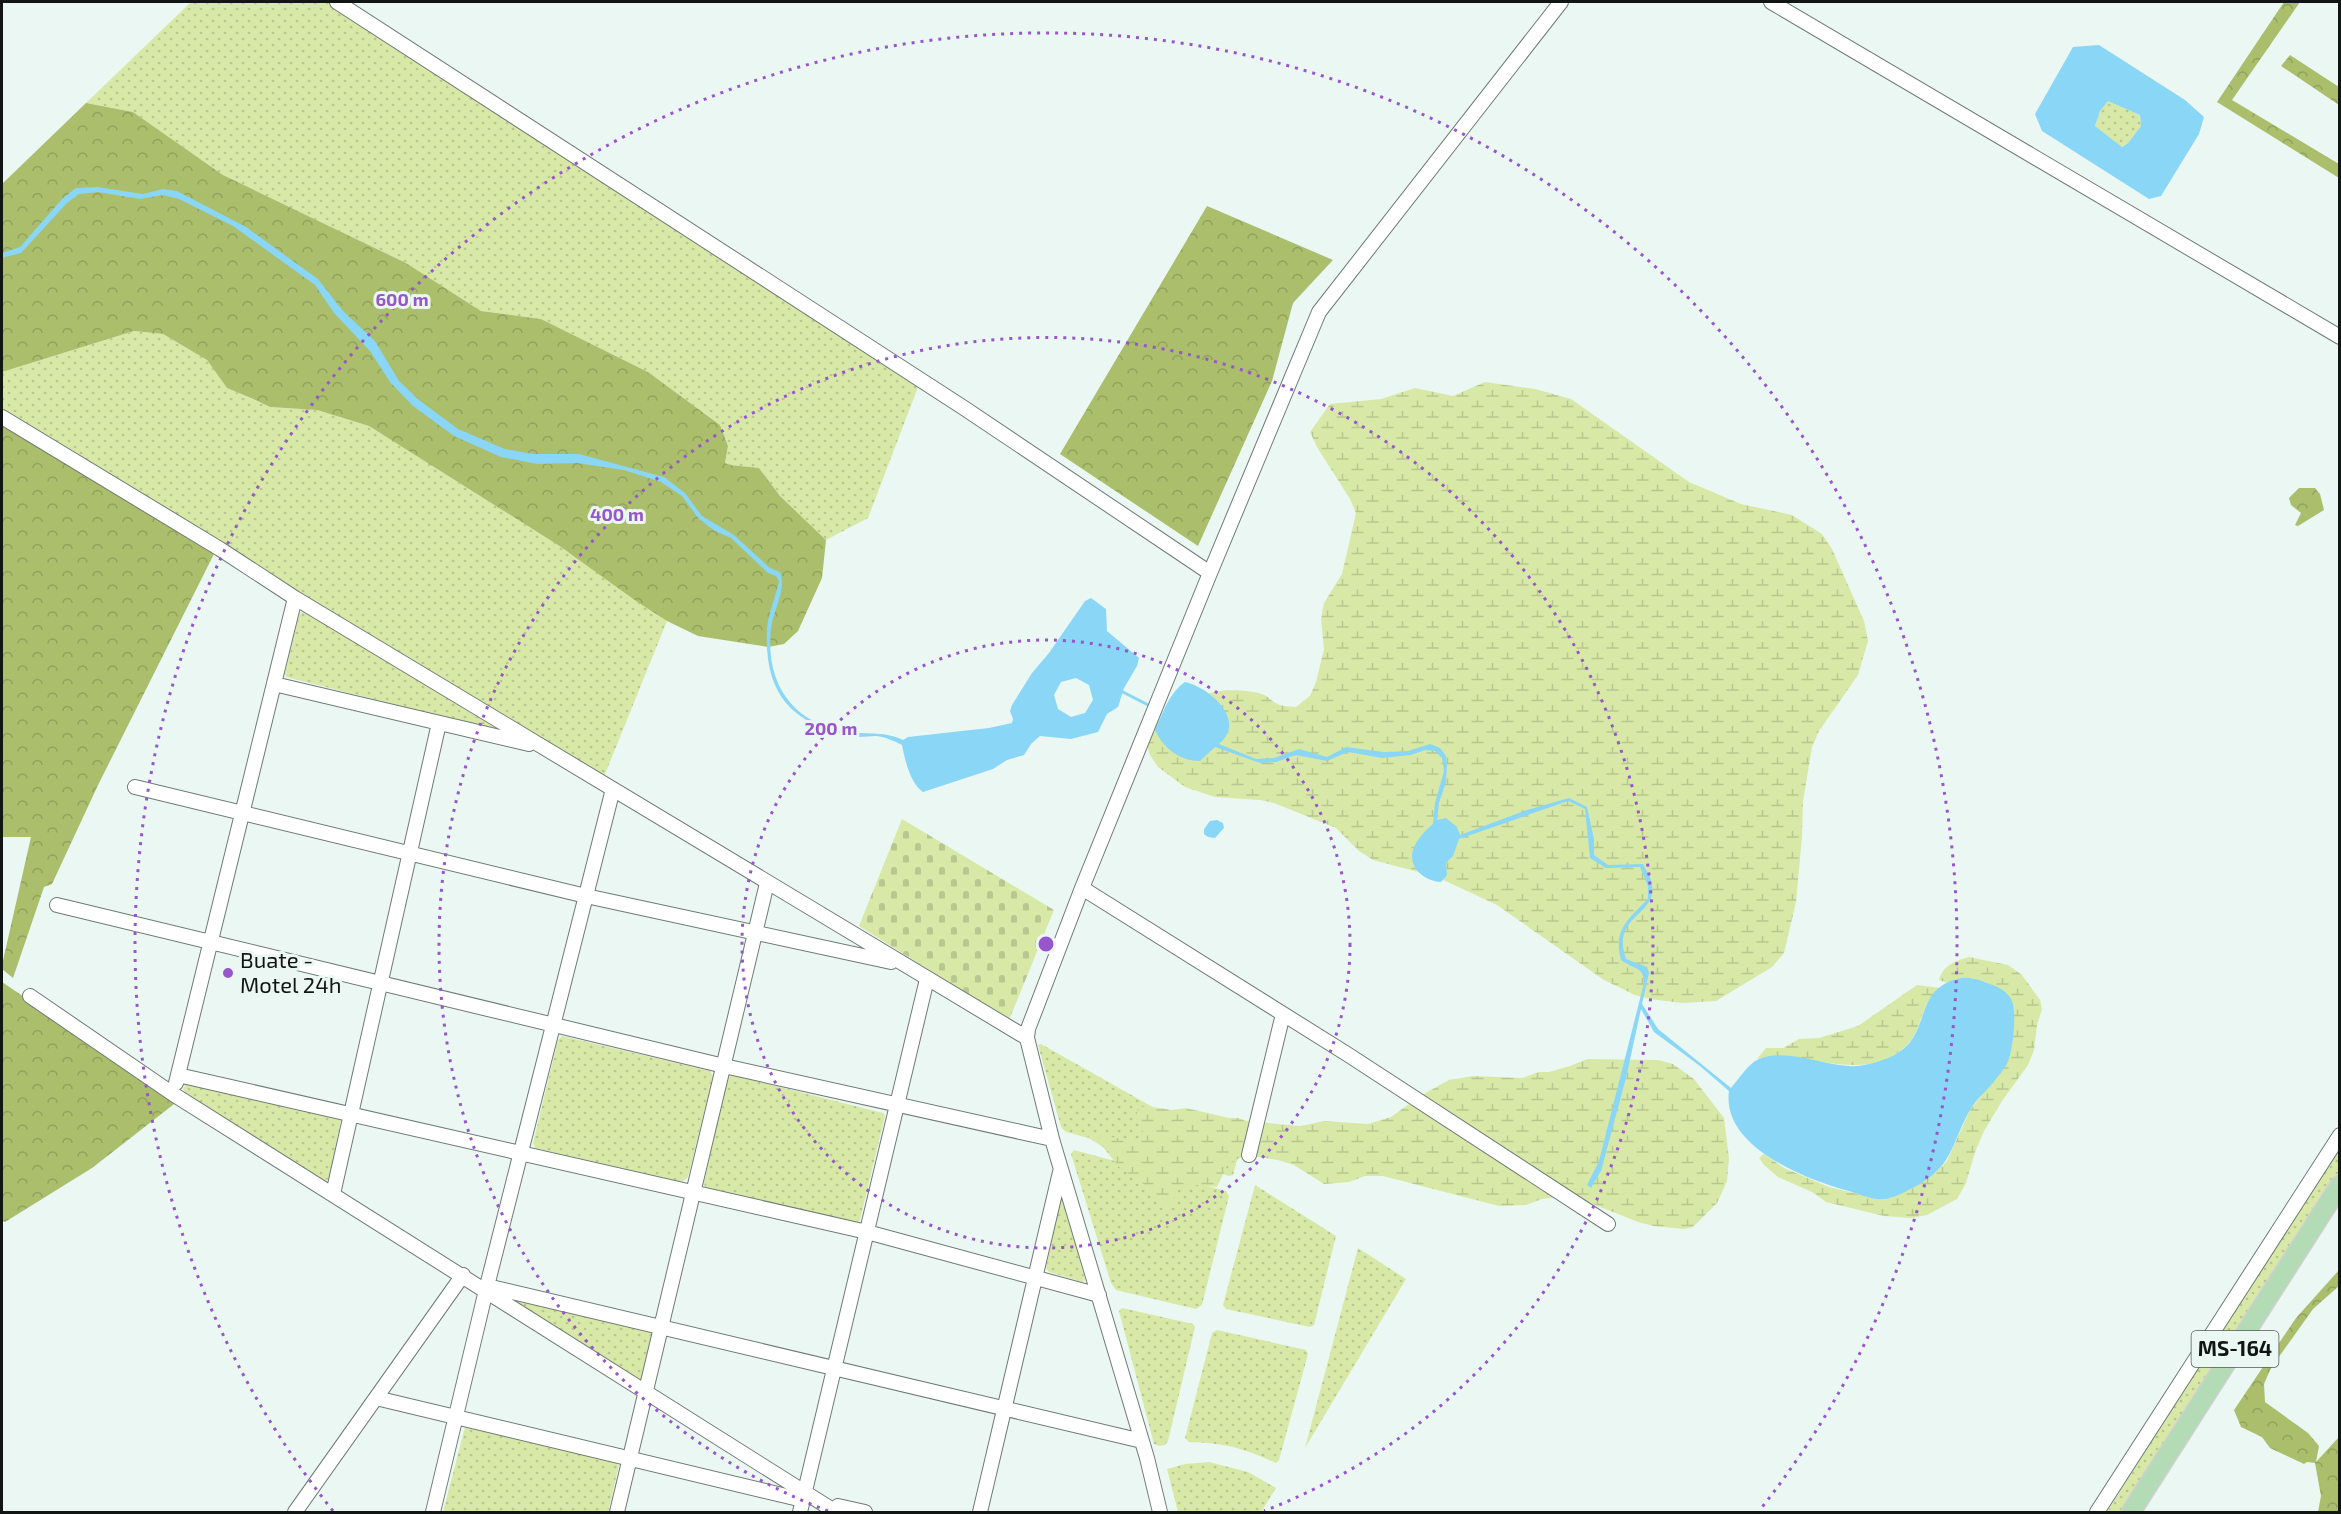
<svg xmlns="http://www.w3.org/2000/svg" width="2341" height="1514" font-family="'Exo 2',sans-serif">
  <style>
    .grass { fill: url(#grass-dots) }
    .forest { fill: url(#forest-crowns) }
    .wetland { fill: url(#wetland-marsh) }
    .cemetery { fill: url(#cemetery-stones) }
    .water { fill: #8ad6f6; fill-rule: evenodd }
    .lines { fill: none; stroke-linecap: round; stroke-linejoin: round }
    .stream { stroke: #8ad6f6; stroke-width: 3 }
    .minor-casing { stroke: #6f7a76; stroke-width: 16 }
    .major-casing { stroke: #cfd0d0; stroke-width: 21 }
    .minor { stroke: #fff; stroke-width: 14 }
    .major { stroke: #b2dbb6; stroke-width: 18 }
    .ring { fill: none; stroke: #9756cb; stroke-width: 3; stroke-dasharray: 3 6 }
    .poi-dot { fill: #9756cb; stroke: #ebf7f2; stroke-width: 2 }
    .labels { text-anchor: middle; stroke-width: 6; stroke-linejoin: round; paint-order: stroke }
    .shield { fill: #ebf7f2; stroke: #525956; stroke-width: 1.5 }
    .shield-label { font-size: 21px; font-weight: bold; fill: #111513 }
    .poi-label { font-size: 22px; fill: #111513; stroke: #ebf7f2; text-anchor: start }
    .centre { fill: #9756cb; stroke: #ebf7f2; stroke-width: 3 }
    .ring-label { font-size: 18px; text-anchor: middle; font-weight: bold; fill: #9756cb; stroke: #ebf7f2; stroke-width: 6; stroke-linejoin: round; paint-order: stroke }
  </style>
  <defs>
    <pattern id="grass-dots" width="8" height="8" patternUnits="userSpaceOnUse" patternTransform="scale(1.5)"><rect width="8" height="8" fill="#d8e9a7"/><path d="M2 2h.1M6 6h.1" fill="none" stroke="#b8c78f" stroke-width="1.8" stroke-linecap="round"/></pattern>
    <pattern id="forest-crowns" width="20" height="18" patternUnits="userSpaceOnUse" patternTransform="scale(1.5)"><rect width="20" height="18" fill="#aabe6c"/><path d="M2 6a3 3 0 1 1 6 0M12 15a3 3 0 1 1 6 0" fill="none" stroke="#91a25d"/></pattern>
    <pattern id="wetland-marsh" width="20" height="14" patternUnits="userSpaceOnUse" patternTransform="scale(1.5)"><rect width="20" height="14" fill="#d8e9a7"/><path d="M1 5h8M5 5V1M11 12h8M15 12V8" fill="none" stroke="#b8c78f"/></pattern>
    <pattern id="cemetery-stones" width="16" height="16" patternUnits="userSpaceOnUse" patternTransform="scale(1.5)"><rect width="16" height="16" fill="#d8e9a7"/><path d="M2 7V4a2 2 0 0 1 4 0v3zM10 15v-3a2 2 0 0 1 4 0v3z" fill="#b8c78f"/></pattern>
  </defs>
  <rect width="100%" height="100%" fill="#ebf7f2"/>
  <path class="grass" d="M191 2H329L918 387 868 518 826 540 780 496 759 468 730 465 725 463 728 446 720 425 648 372 541 319 481 311 406 263 223 175 133 112 86 103Z
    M2108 100 2140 115 2141 126 2128 143 2121 147 2095 126 2100 111Z
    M134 331 163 334 207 360 227 388 270 407 317 410 369 426 561 547 667 621 603 779 2 412V372Z
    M303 611 495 727 496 730 286 677 285 674 299 615Z
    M562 1036 710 1071 713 1076 688 1177 682 1182 535 1148 533 1143 558 1040Z
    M1041 1044 1236 1154 1238 1157 1233 1175 1229 1176 1066 1132 1061 1127 1038 1045Z
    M732 1075 883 1113 885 1116 860 1220 857 1223 705 1188 704 1183 727 1080Z
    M186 1083 341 1119 329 1179 323 1181 186 1094 183 1089Z
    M2339 1145V1172L2123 1512H2107Z
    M1074 1150 1226 1191 1229 1196 1202 1305 1196 1309 1116 1290 1111 1283 1071 1154Z
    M1255 1185 1336 1236 1314 1325 1310 1327 1226 1309 1223 1305Z
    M1061 1196H1063L1085 1280 1083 1282 1049 1272 1046 1268Z
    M1358 1248 1406 1279 1305 1448Z
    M505 1297 653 1330 643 1380H641Z
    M1122 1308 1193 1324 1195 1327 1168 1441 1165 1445 1159 1446 1154 1444 1119 1311Z
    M1217 1330 1306 1350 1308 1354 1279 1460 1276 1463C1243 1448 1225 1443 1189 1442L1185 1438 1212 1333Z
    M465 1427 617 1463 619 1465 608 1512H443Z
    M1209 1462 1248 1472 1276 1488 1261 1512H1178L1167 1469 1185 1464Z"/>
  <path class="forest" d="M2284 2H2300L2232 100 2339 164V178L2217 102Z
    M2290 55 2339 87V105L2281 66Z
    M86 103 133 112 223 175 406 263 481 311 541 319 648 372 720 425 728 446 725 463 730 465 759 468 780 496 826 540 822 578 798 631 784 644 768 647 698 636 667 621 636 601 561 547 369 426 317 410 270 407 253 399 227 388 207 360 163 334 134 331 2 372V184Z
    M1207 206 1333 260 1293 303 1272 381 1198 546 1060 454Z
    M2 414 215 552 99 783 52 884 44 887 13 978 2 969V965L31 837H2Z
    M2299 488H2315L2320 494 2324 510 2298 526 2295 525 2301 513 2291 505 2289 498Z
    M2 982 178 1101 92 1168 5 1222 2 1221Z
    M2339 1270V1286L2313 1309 2271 1368 2264 1384 2265 1402 2308 1433 2319 1446 2316 1462 2339 1437V1512H2318L2321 1496 2315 1463 2307 1462 2304 1464 2270 1448 2262 1437 2241 1427 2234 1410 2296 1318Z"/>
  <path class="wetland" d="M1485 382 1535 389 1571 399 1689 482 1741 504 1792 515 1822 534 1832 549 1864 621 1868 641 1858 675 1819 731 1812 747 1803 801 1802 837 1796 902 1784 953 1772 967 1716 1001 1682 1003 1650 999 1635 995 1604 980 1497 905 1437 877 1373 860 1359 851 1336 828 1274 803 1260 800 1215 797 1185 787 1158 767 1150 755 1145 739C1167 700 1219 682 1262 694 1268 696 1272 702 1278 704 1283 707 1290 706 1296 707L1310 696 1316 682 1324 649 1321 619 1324 603 1342 574 1356 513 1350 499 1317 447 1310 432 1330 404 1381 399 1415 388 1453 396Z
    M1969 957 2008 965 2022 975 2040 1000 2042 1009 2037 1025 2034 1050 2028 1065 2002 1101 1984 1131 1975 1152 1966 1183 1957 1199 1927 1215 1911 1218 1884 1216 1826 1202 1812 1192 1778 1177 1764 1165 1759 1158 1764 1154 1784 1168 1829 1187 1858 1194 1890 1198 1913 1188 1934 1174 1947 1161 1970 1110 2007 1063 2012 1045 2014 1009 1973 978 1956 979 1948 983 1939 980C1943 965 1955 961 1969 957Z
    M1917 985 1940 988C1919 1005 1923 1031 1905 1047 1862 1086 1807 1048 1757 1059L1766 1048H1783L1799 1039 1819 1038 1858 1026Z
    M1587 1059 1658 1060 1673 1064 1694 1079 1724 1118 1729 1158 1727 1181 1717 1203 1693 1227 1684 1229 1654 1226 1638 1222 1570 1195 1542 1199 1526 1205 1499 1206 1383 1176H1365L1349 1182 1324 1184 1294 1165 1278 1160 1251 1156 1242 1157 1228 1164 1217 1187 1198 1185 1180 1187 1168 1208 1151 1189 1119 1167 1103 1147 1087 1137C1101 1132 1122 1141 1138 1141L1144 1134 1136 1117 1138 1108 1146 1106 1172 1110 1186 1108 1229 1118H1238L1247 1121 1300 1126 1325 1121 1368 1124 1391 1117 1420 1096 1449 1080 1473 1076 1522 1078 1539 1072H1549L1570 1066Z"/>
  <path class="cemetery" d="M902 819 1054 910 1009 1020 859 926Z"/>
  <path class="water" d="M2099 45 2185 100 2204 117 2199 134 2161 196 2149 199 2042 131 2035 114 2073 47ZM2108 101 2140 115 2141 126 2128 143 2122 147 2095 126 2100 111Z
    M97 187 143 194 163 189 177 191 246 227 318 279 343 311 375 341 399 381 419 400 458 429 505 449 533 454H579L664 477 685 493 702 516 734 535 770 568 780 572C787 590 773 610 771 629 765 684 793 725 850 732 869 735 885 731 903 740L908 737 989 728 1012 723 1013 719 1010 711 1012 705 1032 673 1049 653 1085 601 1091 598 1106 609 1107 631 1139 658 1137 666 1124 688 1118 707 1107 714 1098 732 1071 739 1040 736 1031 744 1024 755 1007 760 993 769 923 792C910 783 905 760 902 745 894 741 886 737 876 736 867 736 858 738 849 736 789 722 764 692 767 629 768 614 776 596 779 581L776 576 768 573 731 538 715 531 699 519 682 496 661 482 624 470 577 463 537 464 501 457 454 436 413 406 390 382 370 351 334 313 315 285 233 226 179 199 163 195 140 199 98 192 79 194 67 203 21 253 2 258V253L20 247 63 198 76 188ZM1076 678 1089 685 1093 700 1085 713 1071 717 1058 709 1054 695 1061 682Z
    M1185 682C1211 688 1247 721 1219 744L1256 759 1274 758 1299 749 1327 757 1346 747 1384 752 1408 751 1430 744 1440 748 1446 756 1447 765 1446 782 1439 803 1437 820 1446 818 1457 827 1460 835 1527 810 1569 798 1587 807 1594 839V855L1608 865 1643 864C1645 869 1650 875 1651 881 1661 917 1610 913 1626 959L1647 967 1649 973 1642 1004 1658 1029 1731 1088C1738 1080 1749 1063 1759 1059 1786 1048 1822 1065 1849 1066 1859 1067 1870 1064 1880 1061 1892 1057 1906 1050 1913 1038 1927 1015 1923 988 1957 979 1968 976 1977 979 1987 983 1997 986 2008 991 2012 1001 2017 1013 2013 1052 2007 1064 2004 1069 2000 1074 1996 1079 1988 1090 1977 1098 1970 1110 1950 1146 1954 1166 1913 1188 1904 1192 1893 1199 1883 1199 1873 1200 1861 1195 1852 1192 1810 1181 1721 1148 1729 1091L1700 1066 1654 1032 1641 1009 1626 1078 1601 1171 1591 1188 1587 1185 1599 1161 1643 987C1646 966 1636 971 1621 960 1613 930 1628 919 1648 899V886L1640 867 1606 868 1590 858 1585 809 1568 801 1459 839 1453 856 1446 863 1447 875 1441 882C1428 882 1411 871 1412 855 1413 844 1424 831 1433 824L1435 803 1444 771 1442 758 1435 751 1425 750 1411 755 1382 758 1348 752 1327 761 1296 755 1276 762 1260 763 1215 747 1200 761C1180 761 1163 748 1155 730 1162 714 1170 692 1185 682Z
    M1217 820 1223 823 1224 828 1215 838 1208 837 1204 834V829L1210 821Z"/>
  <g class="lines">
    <path class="stream" d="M1121 691 1152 707"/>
    <defs>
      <path id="minor" d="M337 2 964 408 1210 573
        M1771 2 2340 337
        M2 417 220 549 295 598 1027 1038
        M274 684 529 744
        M135 787 586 896 891 962
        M1082 888 1347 1054 1608 1224
        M57 905 724 1066 1052 1139
        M30 996 173 1094 836 1512
        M178 1075 867 1232 1099 1295
        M176 1083 295 598
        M1249 1155 1283 1014
        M333 1194 439 723
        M487 1286 1142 1441
        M376 1398 803 1500
        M838 1506 865 1512
        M295 1512 463 1275
        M433 1512 487 1286 613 789
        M617 1512 767 883
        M800 1512 927 979
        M980 1512 1060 1172
        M1160 1512 1147 1458 1052 1139 1027 1038 1028 1029 1082 888 1210 573 1319 312 1561 2
        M2097 1512 2340 1135"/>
      <path id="major" d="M2131 1512 2340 1185"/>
    </defs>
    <use href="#minor" class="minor-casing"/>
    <use href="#major" class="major-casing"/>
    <use href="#minor" class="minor"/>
    <use href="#major" class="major"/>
  </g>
  <g class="ring">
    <circle cx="1046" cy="944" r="304"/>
    <path d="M828 1511A607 607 0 1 1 1264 1511"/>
    <path d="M333 1511A911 911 0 1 1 1759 1511"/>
  </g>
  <circle class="poi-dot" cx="228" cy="973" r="6"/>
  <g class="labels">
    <rect class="shield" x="2191.5" y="1331" width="87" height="36" rx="4.5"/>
    <g class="shield-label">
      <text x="2235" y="1356">MS-164</text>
    </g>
    <g class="poi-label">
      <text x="240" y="968">Buate -<tspan x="240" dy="25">Motel 24h</tspan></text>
    </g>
  </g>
  <circle cx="1046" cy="944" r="9" class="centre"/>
  <g class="ring-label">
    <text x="402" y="306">600 m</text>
    <text x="617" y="521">400 m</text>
    <text x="831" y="735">200 m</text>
  </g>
  <rect width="2341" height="1514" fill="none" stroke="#111513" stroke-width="6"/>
</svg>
